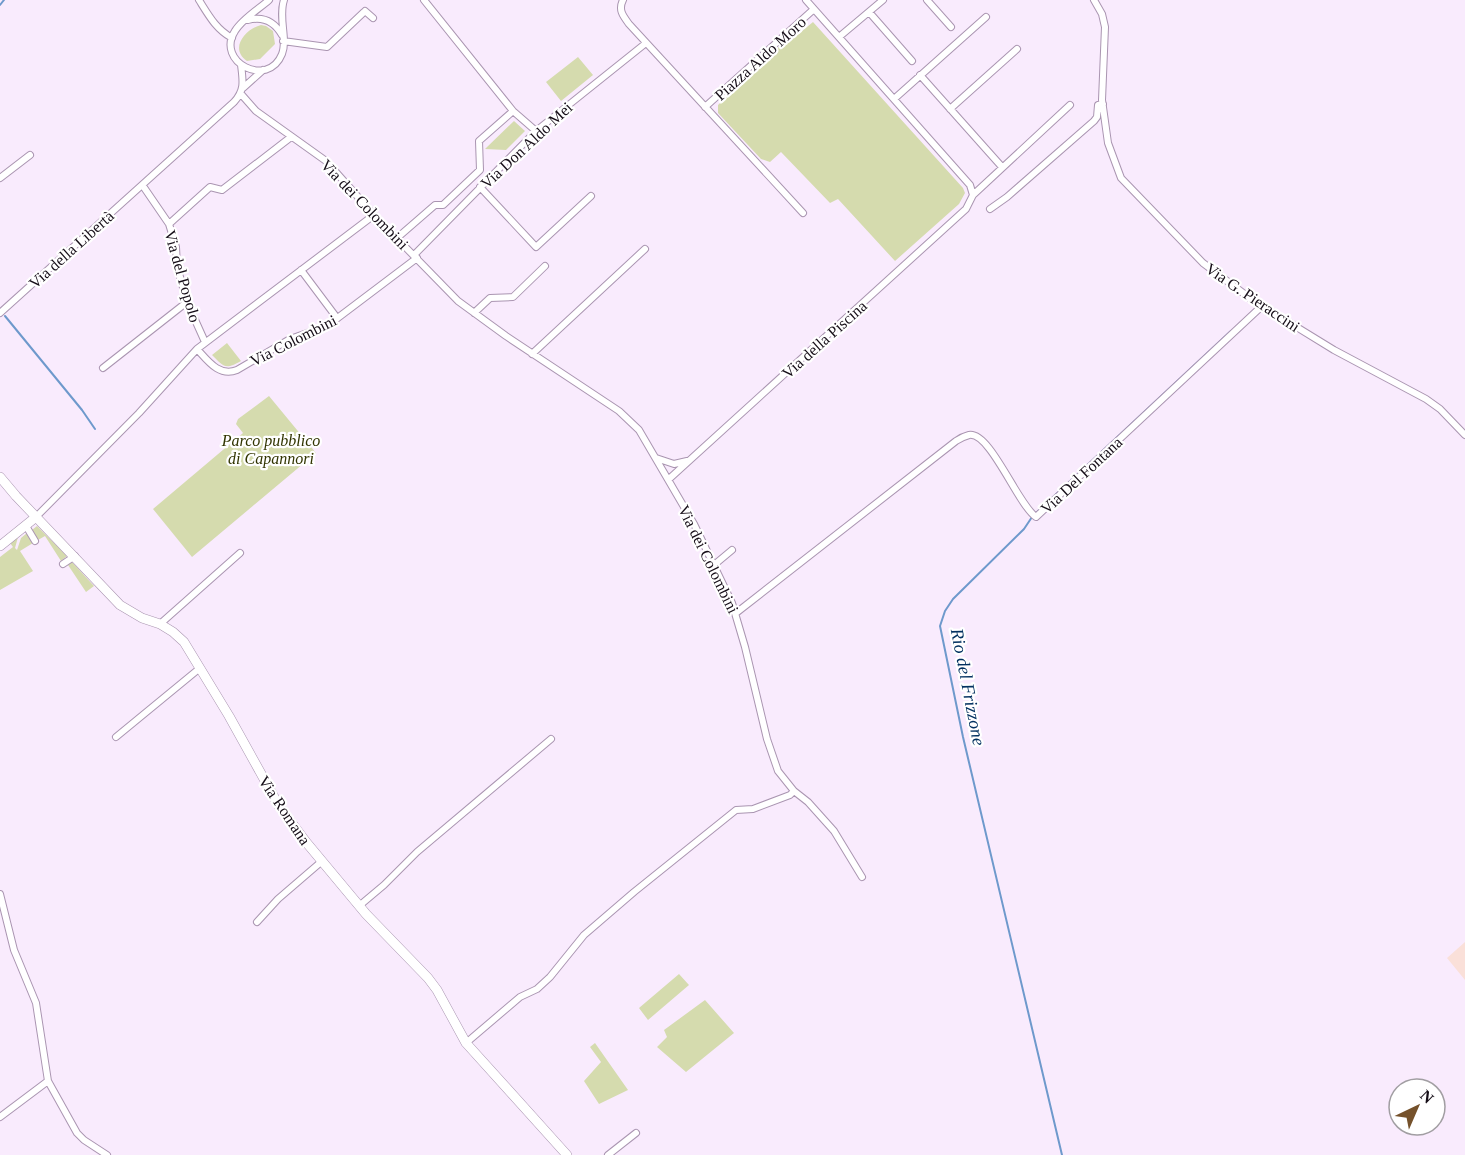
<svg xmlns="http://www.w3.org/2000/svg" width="1465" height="1155" font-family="'Times New Roman',serif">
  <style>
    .industrial { fill: #fae0d9 }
    .green { fill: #d5dbae }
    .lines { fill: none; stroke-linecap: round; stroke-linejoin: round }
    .stream { stroke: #6e99cc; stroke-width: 2 }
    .street-casing { stroke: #aa95b1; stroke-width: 8 }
    .secondary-casing { stroke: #aa95b1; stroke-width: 10 }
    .street { stroke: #fff; stroke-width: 6 }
    .secondary { stroke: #fff; stroke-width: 9 }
    .labels { text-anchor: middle; stroke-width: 4.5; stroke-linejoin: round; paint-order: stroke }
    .street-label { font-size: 16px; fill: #150d17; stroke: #fff }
    .park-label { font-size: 16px; font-style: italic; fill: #313400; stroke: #fff }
    .water-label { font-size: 18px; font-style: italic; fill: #023160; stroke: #fff }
  </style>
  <rect width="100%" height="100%" fill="#f9ebfd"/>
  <path class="industrial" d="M1465 942V980L1447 958Z"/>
  <path class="green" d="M813 22 963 188 965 193 959 204 895 261 838 199 830 203 781 152 770 162 761 159 718 113V105L787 39 796 36Z
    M261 25 266 26 273 31 275 44 260 59 247 61C229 49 245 29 261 25Z
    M578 57 593 75 561 101 546 82Z
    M514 121 525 131 506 150 485 149Z
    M227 343 241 361C225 370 224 367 212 355Z
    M269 396 316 453 192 557 153 509 243 433 236 424 238 419Z
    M37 526 67 556 61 561 45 536 38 540 32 530Z
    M27 533 33 543 20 551 33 571 0 590V557L13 547 10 543 18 537 15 548 17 550 21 538Z
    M72 562 94 586 86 592 68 565Z
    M679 974 689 985 648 1020 639 1008Z
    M705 1000 734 1033 686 1072 657 1047 667 1037 664 1030Z
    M595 1043 628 1090 599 1104 584 1081 601 1062 590 1047Z"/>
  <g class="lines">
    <path class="stream" d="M0 5 4 0
      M5 316 82 410 95 429
      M1036 513 1231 331
      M1032 517 1024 529 953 599 945 611 940 626 963 737 1062 1155"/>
    <defs>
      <path id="street" d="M199 0C209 16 216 29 232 38
        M269 0C259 9 242 19 235 31 215 62 268 89 282 54 288 39 278 18 284 0
        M424 0 513 111 536 131
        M623 0C618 10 623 16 629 24L803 213
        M806 0 970 185 973 195
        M927 0 951 27
        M1094 0 1102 14 1105 27 1102 100 1108 143 1121 178 1203 263 1251 299 1334 350 1426 399 1440 409 1465 435
        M869 12 912 61
        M248 20C263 16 274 21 282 35
        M839 37 883 0
        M283 41 327 47 364 12 365 11 373 18
        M920 75 1002 167
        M243 88 263 70
        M241 94 256 111 326 161 374 215 458 301 506 336 619 411 639 430 694 524 732 603 745 647 767 739 778 771 794 791 808 802 834 831 862 877
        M894 99 986 17
        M705 107 814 9
        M950 109 1017 49
        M0 178 30 155
        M143 186 169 224 176 247 177 266 187 302 205 342
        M480 187 536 247 591 196
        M990 209 1007 197 1094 121 1097 117 1098 105 1103 104
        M169 224 210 187 222 190 291 137
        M397 238 435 205H443L480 170 479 141 513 111
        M414 255 536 131 646 43
        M301 270 337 318
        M0 313 234 102C245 90 243 81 241 65
        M474 313 490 298 513 297 545 266
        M197 349C208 361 219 377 237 370L290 339 327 326 417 258
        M532 354 645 249
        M103 368 187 302
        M656 458 674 464 687 461
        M669 479 966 209 973 195 1070 105
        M36 517 139 413 197 349 374 215
        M26 526 35 541
        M63 564 75 556
        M714 565 732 550
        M736 613 956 441C959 439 965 436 969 435 990 431 1018 505 1036 517L1262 306
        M160 624 240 553
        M116 737 200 668
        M0 894 14 950 36 1003 48 1081 77 1133 84 1140 107 1155
        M359 906 384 885 417 852 551 739
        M257 922 278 899 321 862
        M466 1043 520 997 537 989 550 977 584 935 634 892 736 810 753 809 790 795 794 791
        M0 1117 48 1081
        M608 1155 636 1133"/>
      <path id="secondary" d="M0 477 16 496 120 605 142 618 160 624 173 632 184 642 229 716 279 806 306 842 366 914 428 978 437 990 466 1043 567 1155
        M0 546 36 517"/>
    </defs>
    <use href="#street" class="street-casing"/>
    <use href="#secondary" class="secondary-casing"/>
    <use href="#street" class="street"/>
    <use href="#secondary" class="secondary"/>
  </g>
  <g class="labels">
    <g class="street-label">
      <text transform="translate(760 58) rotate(-42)" y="6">Piazza Aldo Moro</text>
      <text transform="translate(526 145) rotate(-43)" y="6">Via Don Aldo Mei</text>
      <text transform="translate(365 204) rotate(46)" y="6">Via dei Colombini</text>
      <text transform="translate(71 249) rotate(-42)" y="6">Via della Libertà</text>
      <text transform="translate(183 276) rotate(74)" y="6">Via del Popolo</text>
      <text transform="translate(1253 297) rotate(34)" y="6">Via G. Pieraccini</text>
      <text transform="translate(824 339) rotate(-42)" y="6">Via della Piscina</text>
      <text transform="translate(293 340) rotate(-27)" y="6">Via Colombini</text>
      <text transform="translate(1081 475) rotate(-43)" y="6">Via Del Fontana</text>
      <text transform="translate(709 559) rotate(64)" y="6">Via dei Colombini</text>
      <text transform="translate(285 810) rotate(56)" y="6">Via Romana</text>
    </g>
    <g class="park-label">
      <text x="271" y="446">Parco pubblico<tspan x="271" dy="18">di Capannori</tspan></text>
    </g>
    <g class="water-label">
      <text transform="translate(968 687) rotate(79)" y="6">Rio del Frizzone</text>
    </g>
  </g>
  <g transform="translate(1417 1107) rotate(44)"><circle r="28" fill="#ffffff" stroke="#a19ea2" stroke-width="1.5"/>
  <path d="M0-4.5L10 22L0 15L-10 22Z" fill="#75512b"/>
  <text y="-9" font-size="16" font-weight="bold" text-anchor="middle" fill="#150d17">N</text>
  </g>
</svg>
